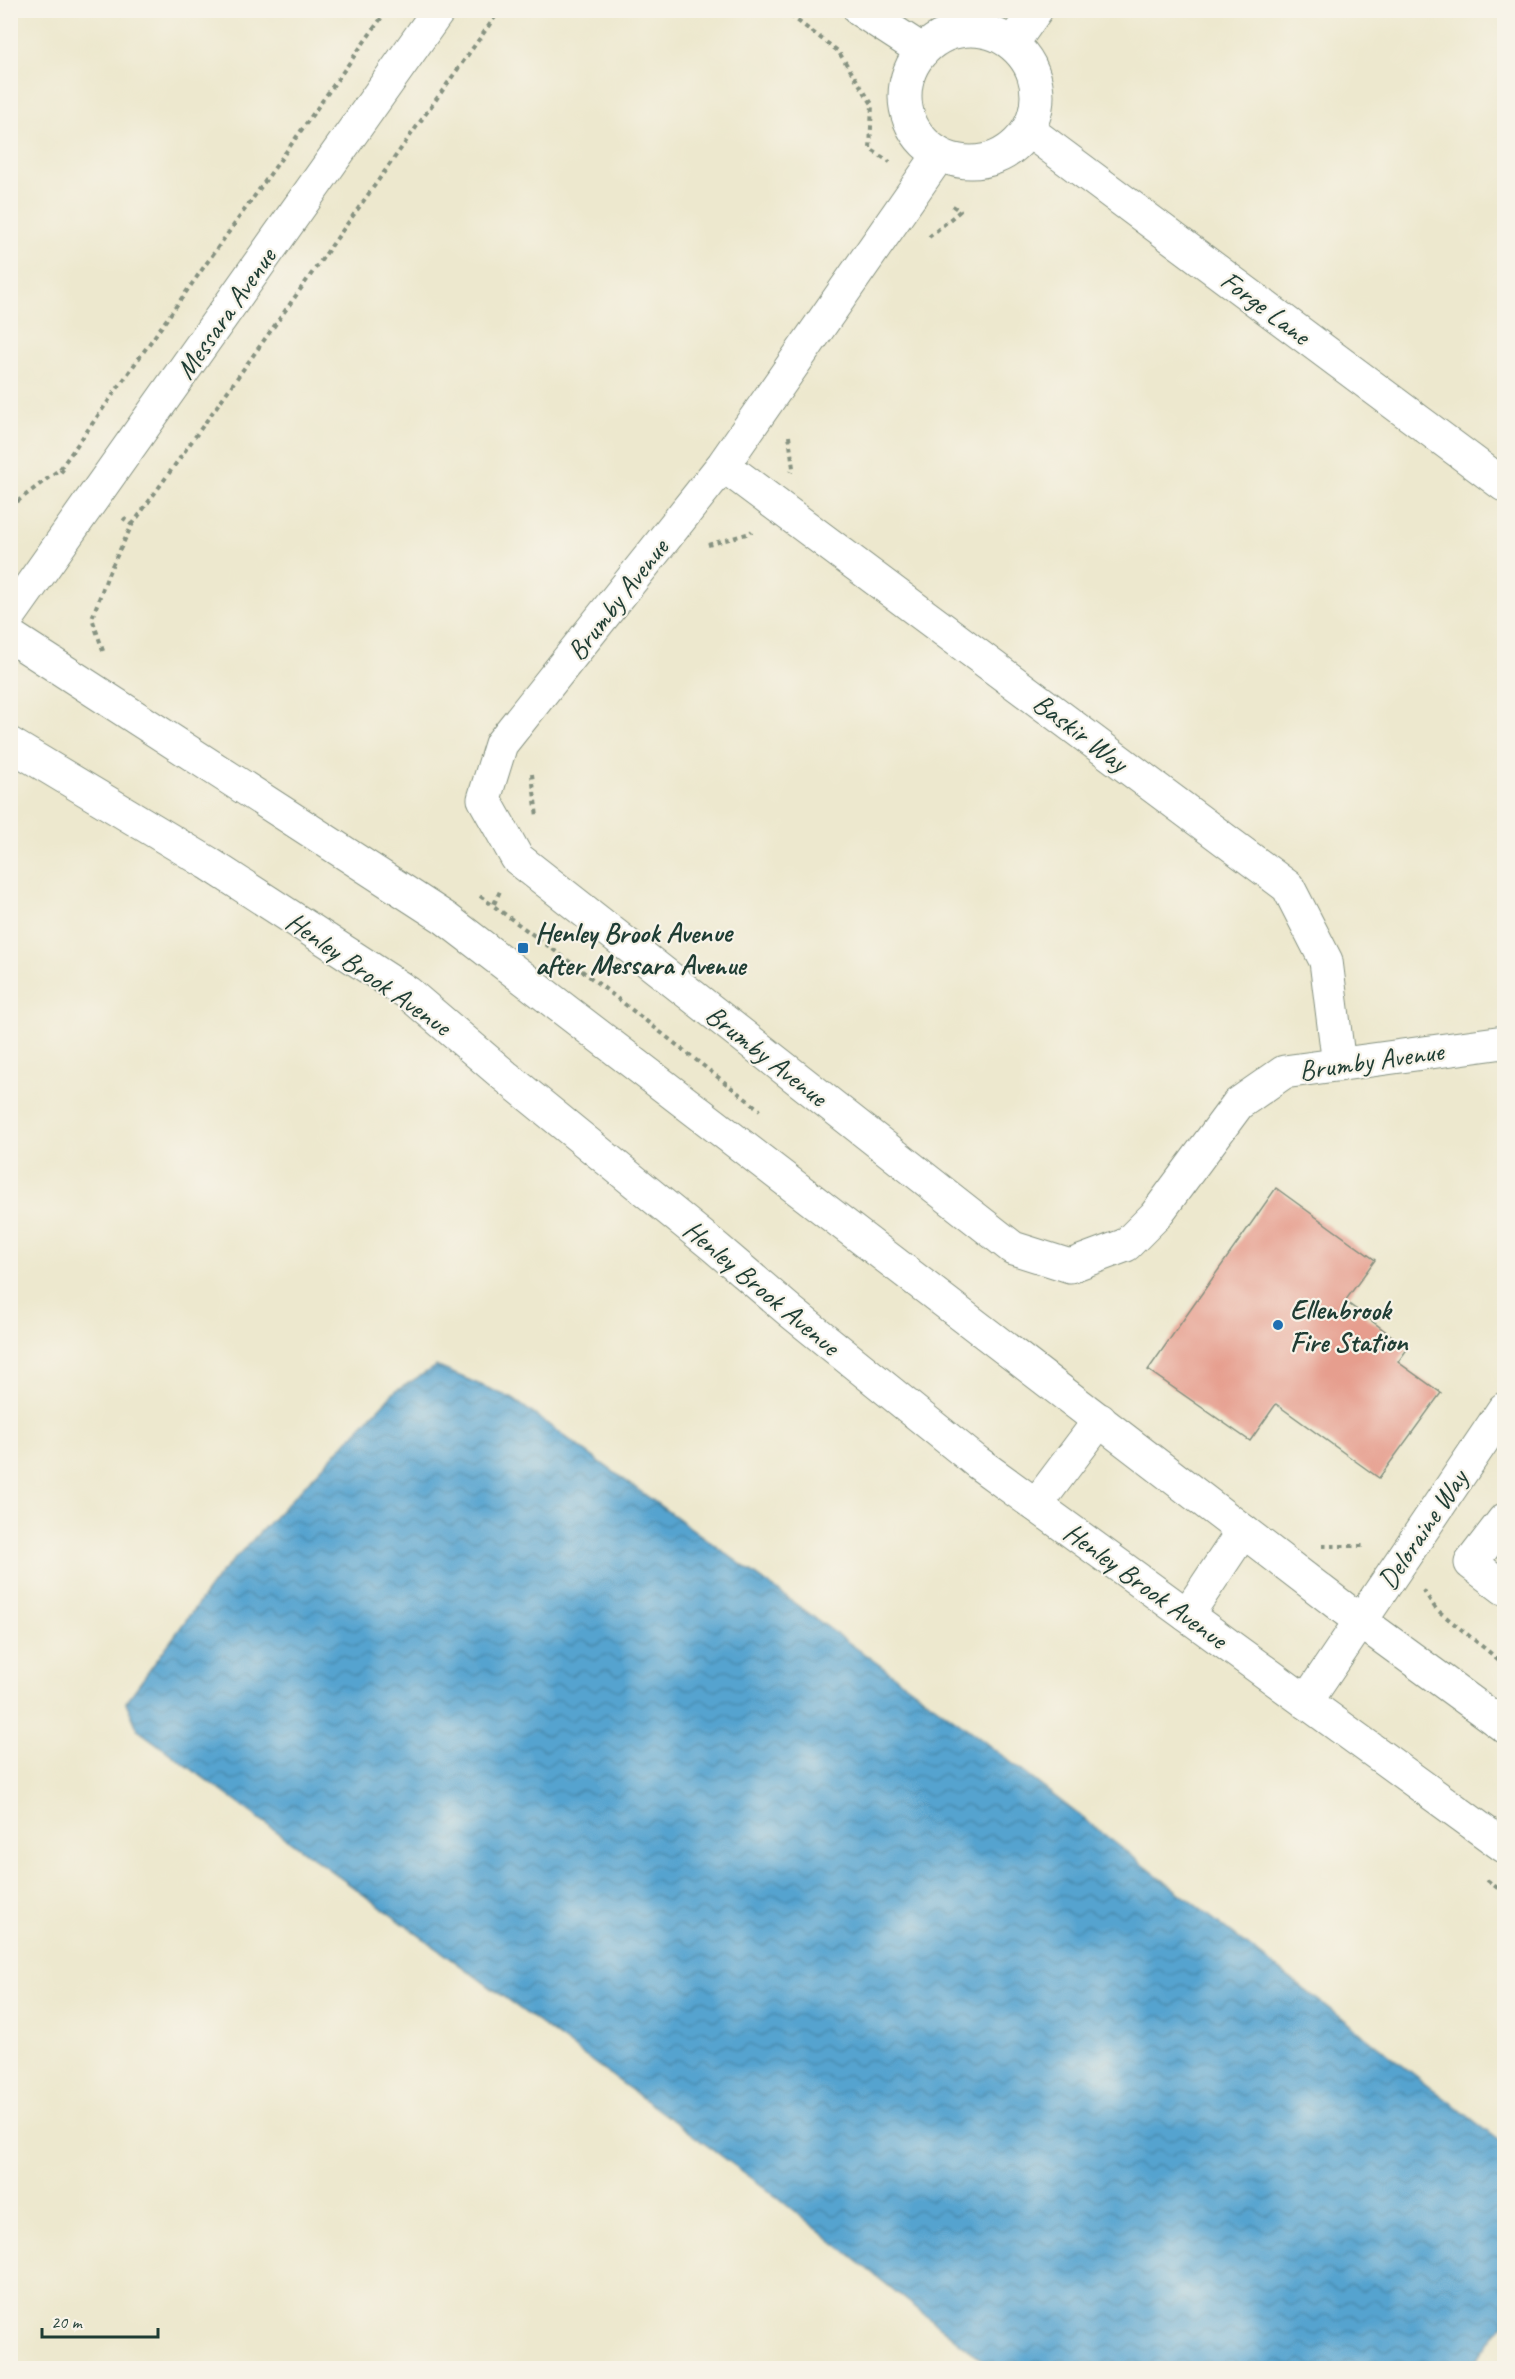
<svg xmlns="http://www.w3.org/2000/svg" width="1515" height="2379" font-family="Caveat,sans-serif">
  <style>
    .park { fill: url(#park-tufts); stroke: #4f8560; stroke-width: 1.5 }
    .water { fill: url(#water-waves); stroke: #3a7082; stroke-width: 1.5 }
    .building { fill: #e69e8e }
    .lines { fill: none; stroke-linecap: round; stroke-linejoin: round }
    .minor-casing { stroke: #869281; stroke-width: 35 }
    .major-casing { stroke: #869281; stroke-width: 35 }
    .path { stroke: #869281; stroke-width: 4; stroke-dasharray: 4.5 4.5; stroke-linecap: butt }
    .minor { stroke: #fff; stroke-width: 33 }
    .major { stroke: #fff; stroke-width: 33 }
    .poi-dot { fill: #1f6fb2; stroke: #f7f3e8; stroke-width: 2 }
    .labels { text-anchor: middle; stroke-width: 4.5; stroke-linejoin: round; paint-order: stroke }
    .street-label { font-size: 28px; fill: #1f3d34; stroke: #f7f3e8 }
    .poi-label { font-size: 28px; font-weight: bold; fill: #1f3d34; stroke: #f7f3e8; text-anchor: start }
  </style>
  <defs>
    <pattern id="park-tufts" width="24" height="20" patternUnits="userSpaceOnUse" patternTransform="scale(1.5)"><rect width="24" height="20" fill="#7fcd8d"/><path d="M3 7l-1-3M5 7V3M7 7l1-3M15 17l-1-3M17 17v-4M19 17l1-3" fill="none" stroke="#67a874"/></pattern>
    <pattern id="water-waves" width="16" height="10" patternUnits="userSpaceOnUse" patternTransform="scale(1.5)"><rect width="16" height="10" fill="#55a3cf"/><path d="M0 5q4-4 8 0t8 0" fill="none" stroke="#4686a9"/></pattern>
  </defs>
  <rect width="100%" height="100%" fill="#f7f3e8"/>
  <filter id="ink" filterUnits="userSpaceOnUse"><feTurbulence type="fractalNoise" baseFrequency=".0167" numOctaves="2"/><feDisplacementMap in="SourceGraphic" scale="12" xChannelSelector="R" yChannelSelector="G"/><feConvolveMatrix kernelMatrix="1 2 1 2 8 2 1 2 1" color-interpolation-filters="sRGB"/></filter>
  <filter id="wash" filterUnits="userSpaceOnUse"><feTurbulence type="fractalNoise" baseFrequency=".008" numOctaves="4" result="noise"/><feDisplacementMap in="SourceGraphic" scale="24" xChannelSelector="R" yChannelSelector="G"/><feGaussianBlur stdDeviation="1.35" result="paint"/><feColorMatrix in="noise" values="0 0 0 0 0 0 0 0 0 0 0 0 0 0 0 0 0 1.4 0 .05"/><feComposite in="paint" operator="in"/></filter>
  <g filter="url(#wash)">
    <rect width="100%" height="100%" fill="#ede8ce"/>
    <path class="park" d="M859 11H965L874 22Z"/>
    <path class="water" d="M436 1366 513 1399 969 1730 1504 2144V2322L1471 2368H992L764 2187 138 1730 126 1702 219 1575 394 1392Z"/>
    <g id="blocks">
      <path class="building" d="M1276 1188 1375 1260 1345 1301 1408 1348 1398 1362 1441 1393 1379 1478 1276 1404 1250 1441 1148 1370Z"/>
    </g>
  </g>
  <g filter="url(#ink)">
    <use href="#blocks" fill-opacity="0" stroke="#869281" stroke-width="1.5"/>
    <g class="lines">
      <defs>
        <path id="minor" d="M860 10 923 51
          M905 96a66 66 0 1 1 132 0a66 66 0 1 1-132 0Z
          M1012 44 1036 10
          M1028 130 1504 485
          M939 155 723 465 501 744 484 799 517 858 1013 1248 1070 1266 1126 1245 1155 1216 1238 1104 1284 1072 1504 1042
          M723 465 1288 887 1326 961 1339 1065
          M10 615 439 10
          M1036 1505 1100 1420
          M1504 1520 1471 1563 1504 1588
          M1187 1615 1243 1531
          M1306 1702 1504 1409"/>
        <path id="major" d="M10 636 445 918 1359 1620 1504 1726
          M10 744 208 863 408 993 505 1076 715 1247 791 1312 978 1463 1504 1846"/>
      </defs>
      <use href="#minor" class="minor-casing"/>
      <use href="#major" class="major-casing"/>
      <path class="path" d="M783 10 838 51 872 104 870 149 890 162
        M929 237 960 211 950 204
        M789 436 793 468 791 472
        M60 469 387 10
        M10 507 60 469 67 475
        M132 525 500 10
        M708 545 750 533 752 531
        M103 651 92 618 109 572 132 525 123 518
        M532 774 537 817
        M480 896 581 970 760 1110
        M494 904 500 891
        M1322 1546H1366
        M1423 1590 1436 1609 1504 1664
        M1487 1880 1504 1893"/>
      <use href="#minor" class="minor"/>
      <use href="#major" class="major"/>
    </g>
  </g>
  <g class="poi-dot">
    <rect x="517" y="942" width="12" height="12" rx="3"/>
    <circle cx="1278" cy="1325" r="6"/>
  </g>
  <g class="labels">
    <g class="street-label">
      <text transform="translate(1266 307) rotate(37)" y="10">Forge Lane</text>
      <text transform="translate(225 313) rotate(-55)" y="10">Messara Avenue</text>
      <text transform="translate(617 599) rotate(-52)" y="10">Brumby Avenue</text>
      <text transform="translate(1081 732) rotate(37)" y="10">Baskir Way</text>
      <text transform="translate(369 973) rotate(35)" y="10">Henley Brook Avenue</text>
      <text transform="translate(767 1055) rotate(38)" y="10">Brumby Avenue</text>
      <text transform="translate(1371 1060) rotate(-8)" y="10">Brumby Avenue</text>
      <text transform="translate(762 1287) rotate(40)" y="10">Henley Brook Avenue</text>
      <text transform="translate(1422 1529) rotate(-56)" y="10">Deloraine Way</text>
      <text transform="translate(1146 1585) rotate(36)" y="10">Henley Brook Avenue</text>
    </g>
    <g class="poi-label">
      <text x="535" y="942">Henley Brook Avenue<tspan x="535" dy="32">after Messara Avenue</tspan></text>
      <text x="1290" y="1319">Ellenbrook<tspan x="1290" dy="32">Fire Station</tspan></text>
    </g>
  </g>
  <rect width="1515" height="2379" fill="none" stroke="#f7f3e8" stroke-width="36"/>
  <path d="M42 2328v9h116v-9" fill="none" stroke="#1f3d34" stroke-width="3"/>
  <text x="51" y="2328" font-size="18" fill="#1f3d34" stroke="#f7f3e8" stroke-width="4.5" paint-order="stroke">20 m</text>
</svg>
